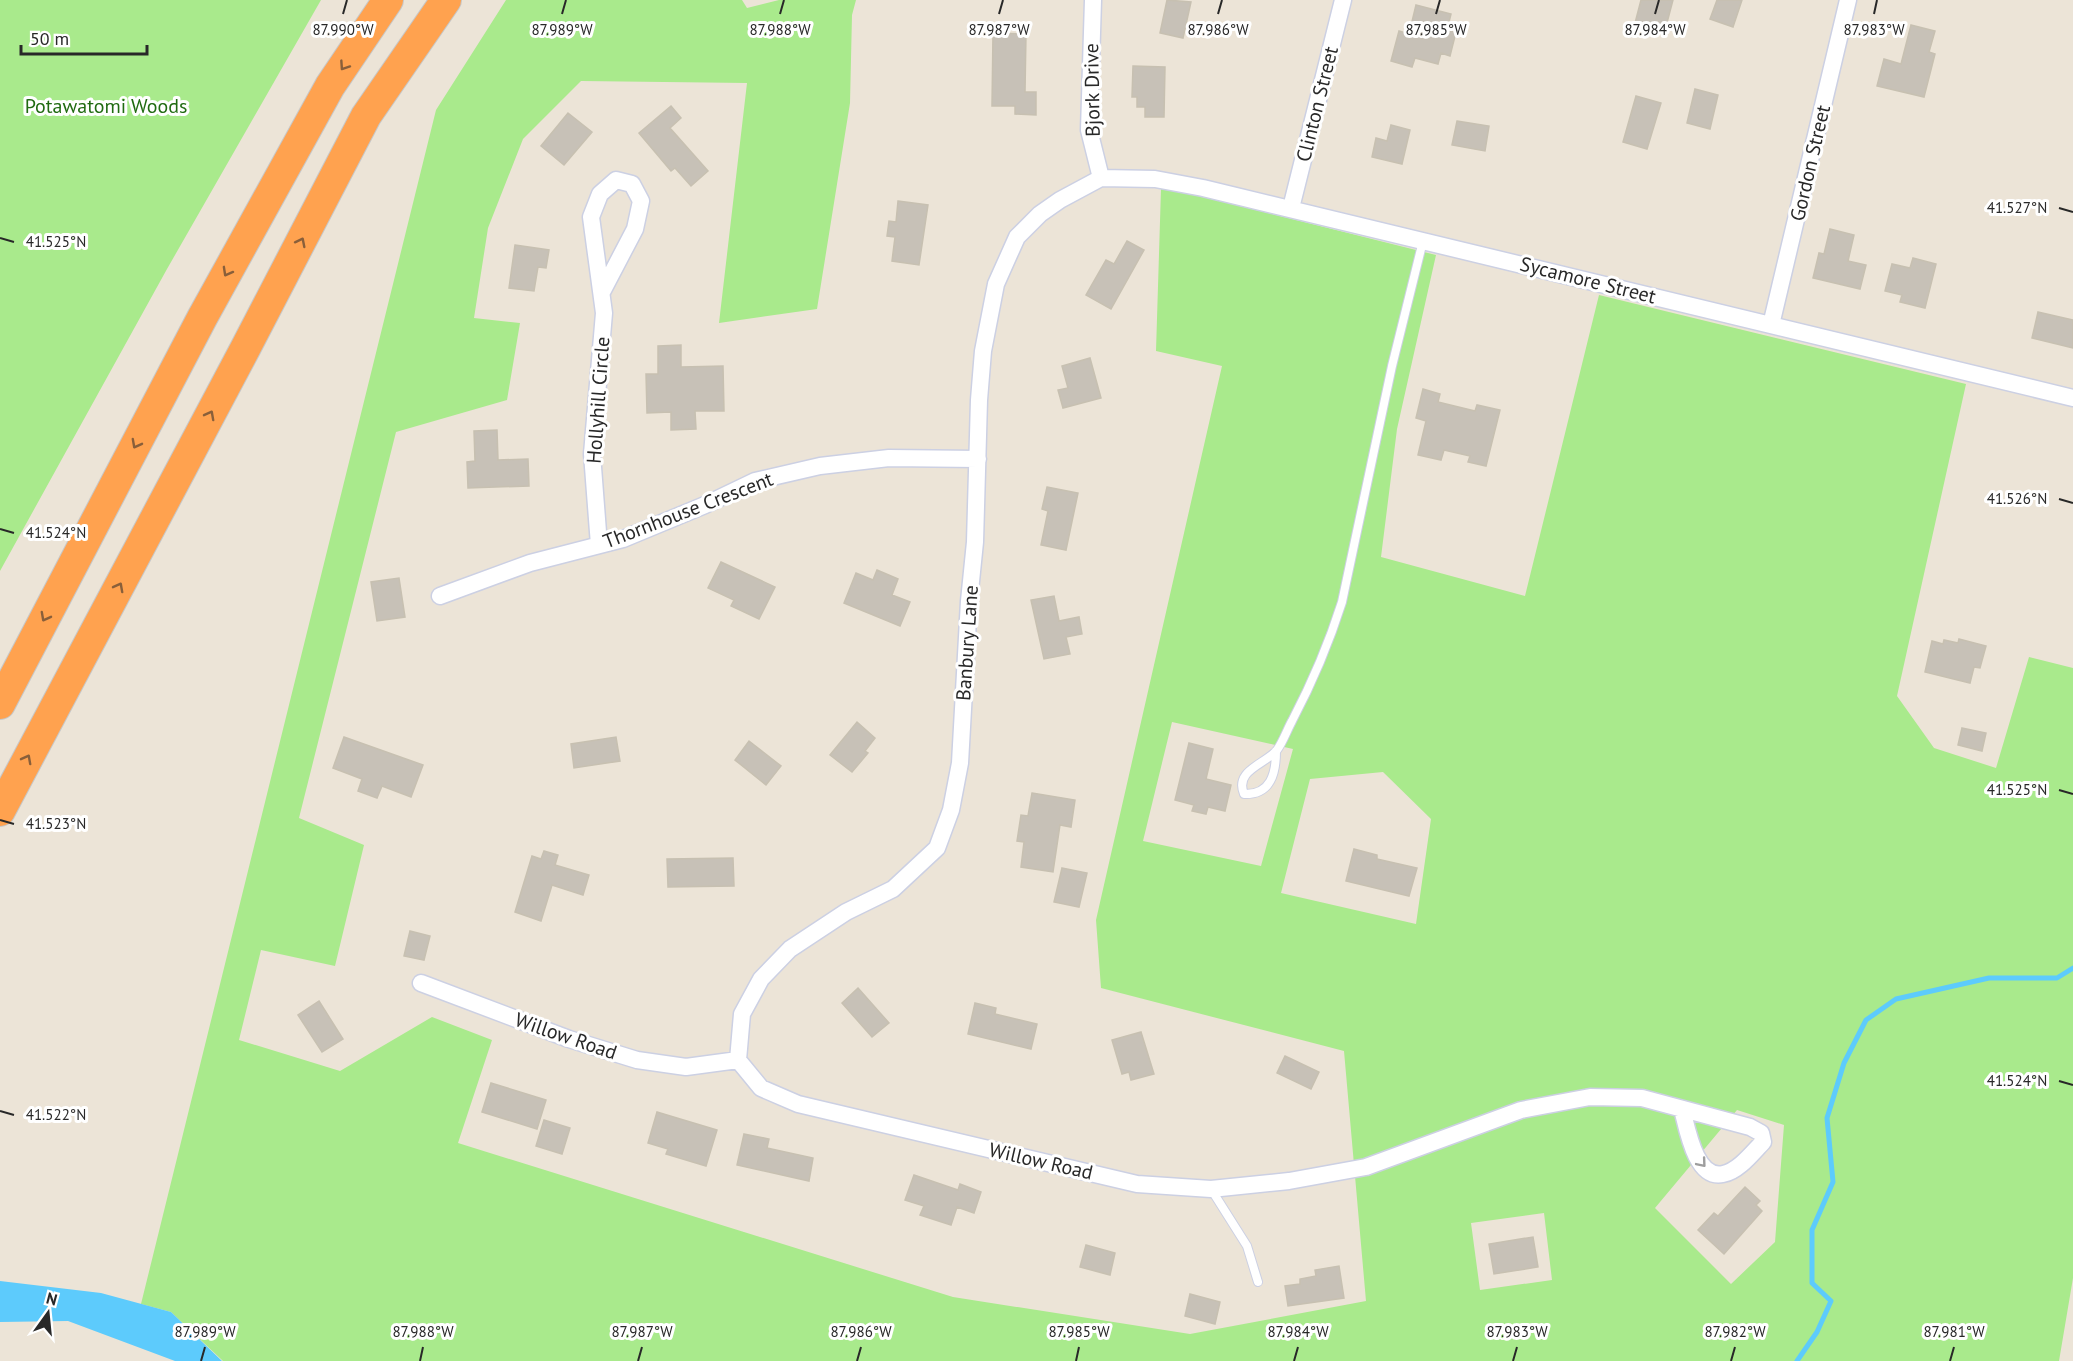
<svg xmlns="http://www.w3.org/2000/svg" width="2073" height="1361" font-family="'PT Sans',sans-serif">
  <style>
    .green { fill: #a9ea8c; fill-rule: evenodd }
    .water { fill: #5dcbfc }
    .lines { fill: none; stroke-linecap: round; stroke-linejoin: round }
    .stream { stroke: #5dcbfc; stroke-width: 5 }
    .building { fill: #c7c1b7; stroke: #c7c0b1; stroke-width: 1.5 }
    .service-casing { stroke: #ccd0e3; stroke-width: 10 }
    .minor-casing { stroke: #ccd0e3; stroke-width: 19 }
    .motorway-casing { stroke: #c7c7c7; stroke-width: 32 }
    .service { stroke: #fff; stroke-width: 8 }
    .minor { stroke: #fff; stroke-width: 16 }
    .motorway { stroke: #ffa24f; stroke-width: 30 }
    .oneway { stroke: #895f3a }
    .oneway2 { stroke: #9e9e9e }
    .ticks { fill: none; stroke: #282828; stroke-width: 2 }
    .labels { text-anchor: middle; stroke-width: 6; stroke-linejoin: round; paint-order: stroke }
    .street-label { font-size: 20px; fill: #282828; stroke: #fff }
    .park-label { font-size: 20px; fill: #206b11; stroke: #fff }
    .ticks-label { font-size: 15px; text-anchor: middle; fill: #282828; stroke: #fff; stroke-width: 6; stroke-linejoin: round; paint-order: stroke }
  </style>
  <rect width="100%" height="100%" fill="#ece4d7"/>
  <path class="green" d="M0 0H321L167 269 0 571Z
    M506 0H742L747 8 779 0H856L852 15 850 103 817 309 719 323 747 83 581 81 523 139 488 228 474 318 520 323 507 400 396 432 299 818 364 845 335 966 261 950 239 1040 340 1071 432 1017 492 1040 458 1143 953 1297 1190 1334 1366 1301 1344 1051 1101 988 1096 920 1222 366 1156 351 1161 189 1180 191 1436 255 1397 429 1381 557 1525 596 1599 295 1966 384 1897 696 1934 748 1996 768 2029 657 2073 668V1278L2059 1361H223L171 1312 141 1304 436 110ZM1172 722 1293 749 1261 866 1143 841ZM1383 772 1431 819 1416 924 1281 893 1310 779ZM1737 1110 1784 1125 1775 1242 1731 1284 1655 1208ZM1544 1213 1552 1280 1480 1290 1471 1223Z"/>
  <path class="water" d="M0 1281 101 1293 171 1312 222 1361H175L68 1321 0 1322Z"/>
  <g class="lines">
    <path class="stream" d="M1797 1361 1817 1332 1831 1301 1812 1283V1230L1833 1182 1827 1118 1844 1063 1866 1020 1896 999 1989 978H2057L2073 968"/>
  </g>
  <path class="building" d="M1167 0 1191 2 1183 38 1160 33Z
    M1641 0H1673L1664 34 1634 27Z
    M1717 0H1742L1733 27 1710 19Z
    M1416 5 1451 14 1447 30 1456 32 1450 56 1441 53 1438 64 1415 58 1412 67 1391 61 1399 31 1409 34Z
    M1911 25 1935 31 1929 52 1935 54 1924 97 1877 86 1884 59 1901 64Z
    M993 33 1026 34 1025 92H1036V115L1015 114V106H992Z
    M1133 66 1165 67 1164 117H1145V107H1137V97H1132Z
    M1695 89 1718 95 1710 129 1687 123Z
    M1636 96 1661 103 1647 149 1623 142Z
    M671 106 681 118 670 128 708 171 691 186 675 168 671 171 639 133Z
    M568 113 592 132 564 165 541 146Z
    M1457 121 1489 126 1485 151 1452 145Z
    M1391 125 1410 130 1402 164 1372 157 1376 138 1387 141Z
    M898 201 928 205 919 265 892 261 895 237 887 236 889 221 896 222Z
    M1830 229 1854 235 1848 261 1866 265 1860 289 1813 278 1819 253 1824 254Z
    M1127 241 1144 250 1111 309 1086 295 1106 260 1114 264Z
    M515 245 549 250 546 268 538 267 534 291 509 288Z
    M1913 258 1936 264 1925 308 1900 302 1902 295 1885 291 1892 264 1910 268Z
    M2038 312 2073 320V348L2032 338Z
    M681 345V367L723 366 724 411H695L696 429 671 430V412L647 413 646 374H658V346Z
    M1090 358 1101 398 1063 408 1058 390 1068 388 1062 366Z
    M1423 389 1440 394 1438 402 1475 411 1477 405 1500 410 1486 466 1468 462 1470 456 1444 450 1441 460 1418 455 1426 421 1416 418Z
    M497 430 498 460 528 459 529 486 468 488 467 462 475 461 474 431Z
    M1047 487 1078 493 1066 550 1041 545 1048 511 1042 509Z
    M721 562 775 587 759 619 731 606 734 600 708 588Z
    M877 570 898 579 892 595 910 602 900 626 844 603 856 573 873 580Z
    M399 578 405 617 377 621 371 582Z
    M1054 596 1059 621 1079 617 1082 634 1066 637 1070 654 1044 659 1031 600Z
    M1959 639 1986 646 1980 668 1974 667 1970 683 1925 672 1932 641 1943 644 1944 640 1958 643Z
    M857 722 875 738 865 751 868 753 852 772 830 755Z
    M1962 728 1986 733 1982 751 1958 745Z
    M344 737 423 765 411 797 382 786 377 798 358 791 362 779 333 768Z
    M616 737 620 761 574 768 571 744Z
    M749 741 781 766 766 785 735 760Z
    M1189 743 1213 749 1206 779 1231 785 1225 811 1208 807 1206 814 1192 811 1194 805 1175 800Z
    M1032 793 1075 800 1071 827 1060 825 1053 872 1021 867 1024 842 1017 841 1021 815 1028 816Z
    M1354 849 1377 855V859L1417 868 1409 896 1346 881Z
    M544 851 558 855 555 865 589 875 583 895 552 885 541 921 515 912 532 856 541 859Z
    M733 858 734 886 668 887 667 859Z
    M1062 868 1087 873 1079 907 1054 902Z
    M410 931 430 936 424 960 404 956Z
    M858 988 889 1023 872 1037 842 1003Z
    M319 1001 343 1039 322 1052 298 1015Z
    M975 1003 996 1008 995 1014 1037 1024 1031 1049 968 1034Z
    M1141 1032 1154 1074 1131 1080 1129 1072 1122 1074 1112 1040Z
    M1285 1056 1319 1072 1311 1089 1277 1073Z
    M491 1083 546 1100 537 1129 482 1112Z
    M657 1112 717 1130 706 1166 666 1154 668 1149 648 1143Z
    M544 1120 570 1128 562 1154 536 1146Z
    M744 1134 769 1139 767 1148 813 1158 809 1181 737 1165Z
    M914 1175 958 1190 960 1184 981 1192 974 1213 957 1207 951 1225 920 1215 924 1206 905 1200Z
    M1745 1187 1760 1201 1756 1205 1762 1211 1724 1254 1698 1230 1714 1213 1718 1216Z
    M1533 1237 1538 1267 1494 1274 1489 1244Z
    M1086 1245 1115 1253 1110 1275 1080 1267Z
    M1339 1266 1344 1298 1288 1306 1285 1286 1300 1284V1279L1316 1276 1315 1270Z
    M1190 1294 1220 1302 1215 1324 1185 1316Z"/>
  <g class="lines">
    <defs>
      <path id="service" d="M1276 751C1276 773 1271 795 1244 794 1234 770 1266 764 1277 750 1283 742 1287 730 1292 721 1312 683 1329 643 1342 602L1392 366 1423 241
        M1211 1189 1247 1246 1258 1282"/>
      <path id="minor" d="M1093 0 1089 130 1101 178
        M1291 208 1343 0
        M1771 325 1848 0
        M599 545 592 454 604 313 591 217 600 194 616 180 632 184 641 201 635 229 602 292
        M440 596 530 563 623 539 705 505 755 481 820 466 889 458 978 459
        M421 983 569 1039 637 1060 686 1067 738 1060 761 1088 798 1104 1137 1184 1211 1189 1289 1181 1366 1167 1521 1110 1590 1097 1642 1098 1750 1127 1761 1133 1763 1142C1753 1152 1739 1171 1723 1174 1695 1180 1687 1127 1682 1109
        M738 1060 742 1014 761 979 790 949 846 912 893 889 937 848 951 810 960 763 969 601 975 542 979 400 983 351 996 284 1017 237 1040 214 1060 200 1101 178 1155 179 1203 188 2073 398"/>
      <path id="motorway" d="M0 704 202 318 330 86 388 0
        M0 811 246 347 366 116 446 0"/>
    </defs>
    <use href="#service" class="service-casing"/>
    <use href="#minor" class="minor-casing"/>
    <use href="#motorway" class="motorway-casing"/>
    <use href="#service" class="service"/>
    <use href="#minor" class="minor"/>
    <use href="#motorway" class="motorway"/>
  </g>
  <defs><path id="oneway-chevron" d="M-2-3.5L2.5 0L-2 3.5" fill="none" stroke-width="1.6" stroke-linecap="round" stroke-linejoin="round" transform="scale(1.5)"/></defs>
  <g class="oneway">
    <use href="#oneway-chevron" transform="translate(344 66) rotate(124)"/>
    <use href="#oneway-chevron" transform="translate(301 242) rotate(-63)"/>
    <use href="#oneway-chevron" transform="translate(227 272) rotate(119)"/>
    <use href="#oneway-chevron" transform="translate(210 415) rotate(-62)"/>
    <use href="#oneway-chevron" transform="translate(136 444) rotate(118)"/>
    <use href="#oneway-chevron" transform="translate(119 587) rotate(-62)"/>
    <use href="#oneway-chevron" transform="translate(45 617) rotate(118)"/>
    <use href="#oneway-chevron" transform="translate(27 759) rotate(-62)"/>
  </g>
  <use class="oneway2" href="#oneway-chevron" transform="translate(1702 1163) rotate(50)"/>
  <path class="ticks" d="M343 14 347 0M562 14 566 0M780 14 784 0M999 14 1003 0M1218 14 1222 0M1436 14 1440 0M1655 14 1659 0M1874 14 1877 0M2059 208 2073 212M0 238 14 242M2059 499 2073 503M0 529 14 533M2059 790 2073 794M0 820 14 824M2059 1081 2073 1085M0 1111 14 1115M201 1361 205 1347M420 1361 423 1347M638 1361 642 1347M857 1361 861 1347M1076 1361 1079 1347M1294 1361 1298 1347M1513 1361 1517 1347M1731 1361 1735 1347M1950 1361 1954 1347"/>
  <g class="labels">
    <g class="street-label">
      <text transform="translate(1092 90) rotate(-91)" y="7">Bjork Drive</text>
      <text transform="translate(1317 104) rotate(-76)" y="7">Clinton Street</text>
      <text transform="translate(1810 163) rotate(-77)" y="7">Gordon Street</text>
      <text transform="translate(1588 280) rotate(14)" y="7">Sycamore Street</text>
      <text transform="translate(598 400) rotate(-86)" y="7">Hollyhill Circle</text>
      <text transform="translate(688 510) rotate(-21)" y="7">Thornhouse Crescent</text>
      <text transform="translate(967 643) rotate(-86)" y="7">Banbury Lane</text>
      <text transform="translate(566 1036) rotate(19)" y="7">Willow Road</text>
      <text transform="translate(1041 1161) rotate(13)" y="7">Willow Road</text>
    </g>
    <g class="park-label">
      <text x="106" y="113">Potawatomi Woods</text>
    </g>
  </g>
  <g class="ticks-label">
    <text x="343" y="35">87.990°W</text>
    <text x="562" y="35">87.989°W</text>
    <text x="780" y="35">87.988°W</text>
    <text x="999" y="35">87.987°W</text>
    <text x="1218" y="35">87.986°W</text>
    <text x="1436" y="35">87.985°W</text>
    <text x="1655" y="35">87.984°W</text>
    <text x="1874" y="35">87.983°W</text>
    <text x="2017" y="213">41.527°N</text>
    <text x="56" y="247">41.525°N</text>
    <text x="2017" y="504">41.526°N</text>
    <text x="56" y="538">41.524°N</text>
    <text x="2017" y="795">41.525°N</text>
    <text x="56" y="829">41.523°N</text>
    <text x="2017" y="1086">41.524°N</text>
    <text x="56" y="1120">41.522°N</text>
    <text x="205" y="1337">87.989°W</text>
    <text x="423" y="1337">87.988°W</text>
    <text x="642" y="1337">87.987°W</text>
    <text x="861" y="1337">87.986°W</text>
    <text x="1079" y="1337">87.985°W</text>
    <text x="1298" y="1337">87.984°W</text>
    <text x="1517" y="1337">87.983°W</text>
    <text x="1735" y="1337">87.982°W</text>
    <text x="1954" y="1337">87.981°W</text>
  </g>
  <g transform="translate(48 1313) rotate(15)" stroke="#ffffff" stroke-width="4.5" paint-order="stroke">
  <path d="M0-4.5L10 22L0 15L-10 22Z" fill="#282828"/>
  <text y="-9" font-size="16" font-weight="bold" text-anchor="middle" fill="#282828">N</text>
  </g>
  <path d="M21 45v9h126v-9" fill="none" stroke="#282828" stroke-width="3"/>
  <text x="30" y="45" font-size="18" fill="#282828" stroke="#ffffff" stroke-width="4.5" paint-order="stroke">50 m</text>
</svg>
